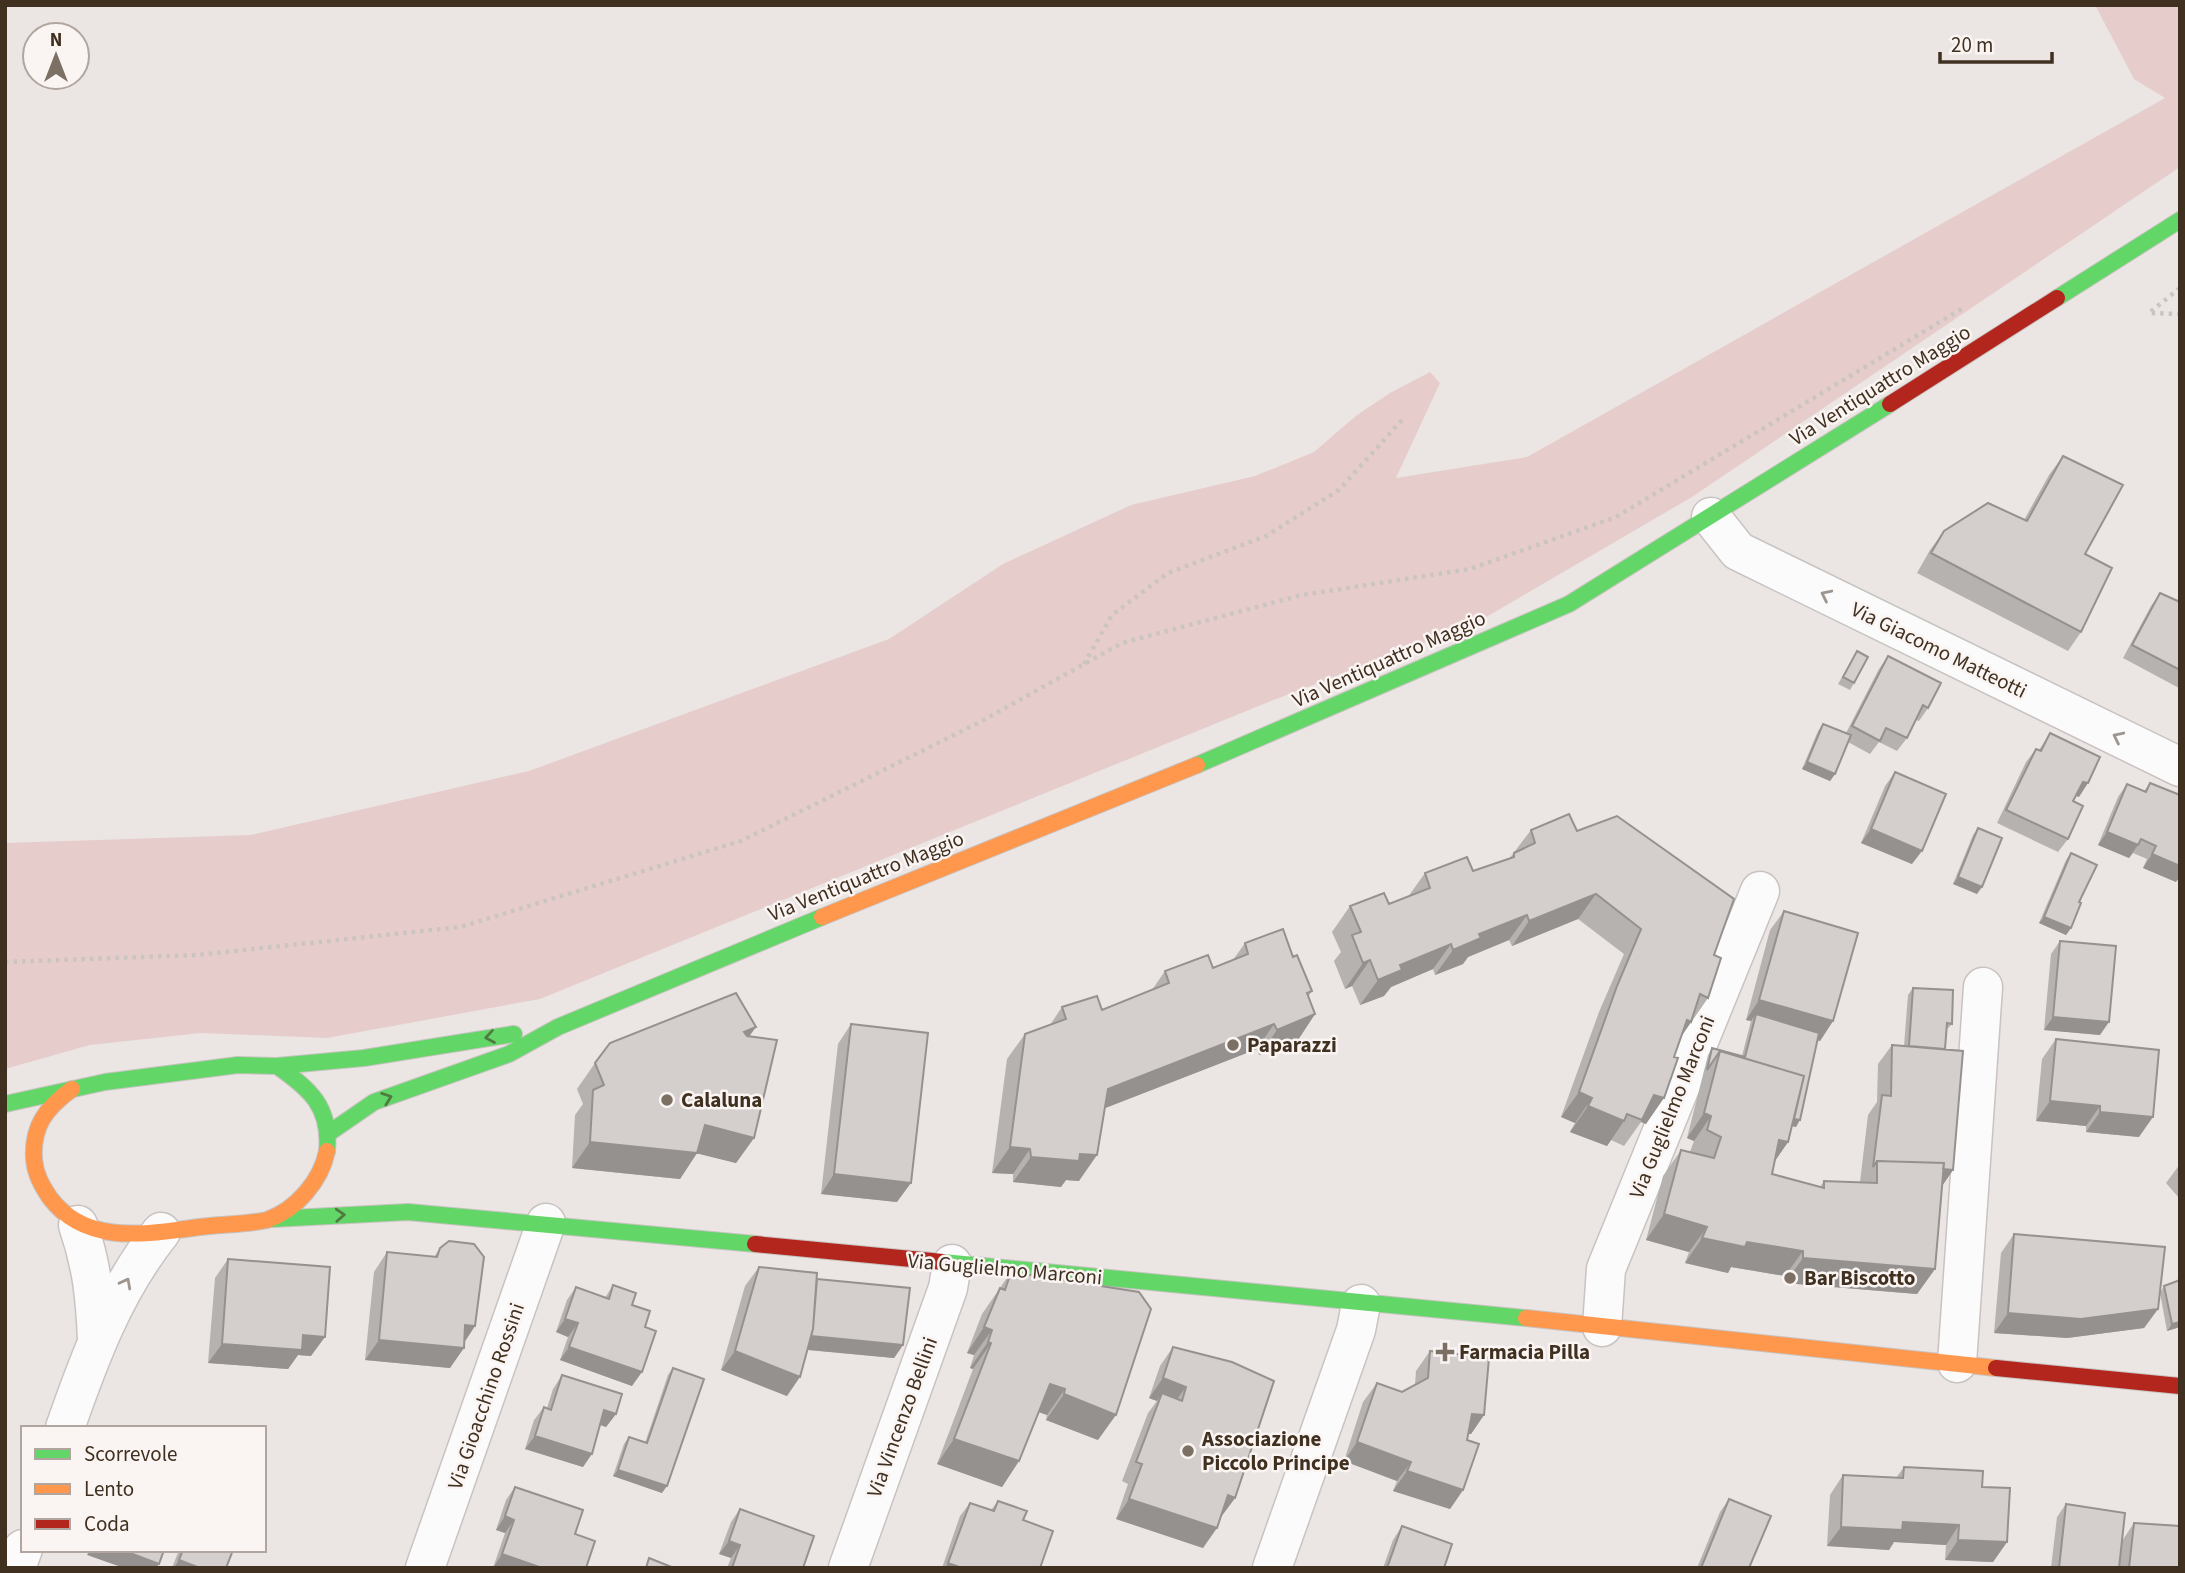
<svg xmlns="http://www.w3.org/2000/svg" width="2185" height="1573" font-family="'Source Sans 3',sans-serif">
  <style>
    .green { fill: #e6cdcc }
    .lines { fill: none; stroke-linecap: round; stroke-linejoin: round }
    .street-casing { stroke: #c8c3c1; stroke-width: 41 }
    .fast-casing { stroke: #c8c3c0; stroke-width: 18 }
    .slow-casing { stroke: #c8c3c0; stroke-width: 18 }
    .jam-casing { stroke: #c8c3c0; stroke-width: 18 }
    .path { stroke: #cbc4c0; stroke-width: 4.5; stroke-dasharray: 3.5 5; stroke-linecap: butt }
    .street { stroke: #fcfbfb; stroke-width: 38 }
    .fast { stroke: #63d668; stroke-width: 16 }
    .slow { stroke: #ff974d; stroke-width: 16 }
    .jam { stroke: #b3261e; stroke-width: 16 }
    .wall { fill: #b6b2af }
    .shaded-wall { fill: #94918f }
    .building { fill: #d4cfcc; stroke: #94918f; stroke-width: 2 }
    .oneway { stroke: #9e968e }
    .oneway2 { stroke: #507b40 }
    .poi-dot { fill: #7c7065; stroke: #faf4f3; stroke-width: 2.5 }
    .labels { text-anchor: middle; stroke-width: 5; stroke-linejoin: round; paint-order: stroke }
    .street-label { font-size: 21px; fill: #403020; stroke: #faf4f3 }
    .poi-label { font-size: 21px; font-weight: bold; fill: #403020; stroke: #faf4f3; text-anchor: start }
  </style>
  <rect width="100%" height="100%" fill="#ebe6e4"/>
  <path class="green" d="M2095 5H2180V167L1692 497 1476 623 1271 701 540 999 327 1038 201 1033 90 1045 5 1069V843L251 835 529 771 889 639 1003 564 1131 505 1255 476 1314 452 1357 415 1390 393 1430 372 1440 383 1396 478 1527 457 2165 98 2134 79Z"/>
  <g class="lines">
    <defs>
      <path id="street" d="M1711 517 1738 551 2180 767
        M78 1225C92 1266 95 1296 97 1339
        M1602 1327 1606 1269 1760 891
        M1957 1363 1983 987
        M65 1428C89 1359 115 1289 161 1232
        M16 1568 23 1549
        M425 1568 546 1223
        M848 1568 948 1288 952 1264
        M1272 1568 1356 1330 1361 1304"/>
      <path id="fast" d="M2057 298 2180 220
        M1197 765 1569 604 1890 404
        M277 1066C310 1089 331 1107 327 1151
        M5 1104 105 1082 238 1065 277 1066 364 1058 514 1034
        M329 1133 374 1102 509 1054 558 1027 822 917
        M272 1219 408 1212 755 1244
        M943 1262 1526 1318"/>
      <path id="slow" d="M822 917 1197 765
        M72 1089C46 1108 32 1126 34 1159 35 1174 42 1186 50 1198 89 1249 154 1232 209 1226 229 1224 248 1224 267 1220 296 1210 321 1181 327 1151
        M1526 1318 1996 1368"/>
      <path id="jam" d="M1890 404 2057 298
        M755 1244 943 1262
        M1996 1368 2180 1386"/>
    </defs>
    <use href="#street" class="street-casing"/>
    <use href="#fast" class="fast-casing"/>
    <use href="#slow" class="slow-casing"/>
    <use href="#jam" class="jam-casing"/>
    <path class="path" d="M2180 288 2149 313 2180 314
      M1084 664 1112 615 1168 573 1266 536 1339 490 1402 420
      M5 962 197 955 460 927 741 841 980 722 1122 643 1302 595 1470 569 1616 517 1963 308"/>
    <use href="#street" class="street"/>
    <use href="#fast" class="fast"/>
    <use href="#slow" class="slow"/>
    <use href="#jam" class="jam"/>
  </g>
  <path class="wall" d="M2063 456 2085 554 2081 632 2068 651 1917 573 1930 550 1944 531 2024 520 2049 475Z
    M2160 593 2180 602V687L2179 688 2123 658 2151 606Z
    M1857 651 1854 683 1850 690 1838 684Z
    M1888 656 1928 708 1919 721 1916 720 1907 738 1897 751 1879 742 1870 754 1848 742 1835 774 1830 781 1802 769 1818 731 1823 724 1846 733 1879 669Z
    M2050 733 2079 797 2076 796 2073 801 2068 839 2058 852 1997 823 2026 762 2036 749 2039 750Z
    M1895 772 1912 864 1861 843 1885 786Z
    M2150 783 2176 882 2143 868 2147 859 2133 853 2129 858 2098 845 2118 797 2127 784 2144 791Z
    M1978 828 1977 894 1953 884 1973 835Z
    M1531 830 1577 831 1714 955 1708 998 1681 1037 1646 1124 1641 1122 1624 1146 1611 1140 1607 1146 1570 1132 1575 1123 1561 1117 1599 1012 1624 954 1578 919 1512 946 1509 940 1468 957 1463 964 1435 975 1433 969 1391 987 1384 996 1360 1005 1352 986 1345 989 1334 961 1341 952 1332 932 1350 906 1389 904 1408 897 1425 873 1473 871 1509 859Z
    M2071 853 2079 902 2071 928 2066 935 2039 923 2066 860Z
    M1784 911 1833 1021 1820 1041 1818 1040 1796 1127 1792 1126 1788 1142 1775 1161 1772 1174 1820 1187 1824 1181 1860 1182 1868 1115 1877 1102 1878 1064 1892 1045 1904 1046 1908 995 1913 988 1952 1024 1946 1030 1945 1049 1953 1170 1942 1186 1935 1269 1917 1294 1785 1283V1276L1731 1267 1728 1273 1685 1263 1689 1252 1646 1240 1663 1176 1681 1150 1690 1152 1694 1141 1687 1138 1708 1055 1712 1048 1742 1056 1751 1021 1746 1020 1770 930Z
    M2060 941 2100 1035 2044 1030 2051 954Z
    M1245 943 1293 957 1312 991 1308 997 1315 1014 1298 1040 1259 1055 1257 1049 1105 1108 1079 1181 1066 1180 1061 1187 1013 1182V1174L992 1173 1007 1059 1025 1034 1050 1025 1062 1007 1102 1010 1152 990 1165 971 1213 968 1233 960Z
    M851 1024 897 1202 821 1194 838 1044Z
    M749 1036 754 1138 736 1163 697 1153 680 1179 572 1168 575 1115 583 1104 577 1089 595 1063Z
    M2056 1039 2139 1137 2086 1132V1126L2036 1121 2042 1059Z
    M2180 1164V1199L2166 1183Z
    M2014 1234 2158 1309 2144 1328 2067 1338 1994 1333 2001 1253Z
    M440 1248 475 1326 464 1342 450 1368 365 1360 374 1272 387 1252 434 1257Z
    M228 1259 311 1356 298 1355 288 1369 208 1363 215 1278Z
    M759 1267 817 1280 903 1345 894 1358 807 1350 787 1396 721 1370 745 1286Z
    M1011 1272 1098 1440 1046 1420 1047 1415 1039 1412 1019 1461 1002 1487 937 1464 973 1369 970 1368 974 1355 967 1353 982 1314Z
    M613 1285 632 1305 645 1327 632 1386 560 1360 568 1337 556 1332 567 1300 576 1287 605 1298Z
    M2164 1286 2180 1327 2167 1331 2160 1293Z
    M1173 1347 1235 1498 1221 1517 1203 1548 1116 1519 1128 1484 1122 1481 1148 1413 1157 1401 1149 1398 1160 1366Z
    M1430 1351 1484 1415 1471 1434H1468L1463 1490 1450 1509 1393 1491 1397 1481 1344 1461 1363 1402 1377 1383 1402 1392 1415 1385 1416 1371Z
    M673 1368 662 1493 613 1476 624 1444 629 1437 645 1443 668 1375Z
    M562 1375 616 1414 606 1427 600 1425 583 1467 525 1449 534 1420 544 1407 547 1408 553 1389Z
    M1904 1467 1982 1487 2007 1542 1993 1562 1945 1560 1946 1545 1894 1542 1889 1550 1827 1546 1830 1495 1843 1475 1896 1478Z
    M515 1487 583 1510 493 1568 505 1533 496 1530 506 1500Z
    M1729 1499 1749 1568H1697L1720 1512Z
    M998 1501 1023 1520 1040 1568H942L960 1516 970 1503 991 1510Z
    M2066 1504 2122 1541 2134 1523 2180 1568H2051L2057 1517Z
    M740 1509 803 1568H727L731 1558 719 1554 731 1522Z
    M1402 1526 1444 1568H1383L1393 1540Z
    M179 1550H233L226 1568H172Z"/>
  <path class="shaded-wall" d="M1807 762 1835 774 1830 781 1802 769Z
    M2083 782 2088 783 2079 797 2074 795Z
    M1871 829 1922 851 1912 864 1861 843Z
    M2107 832 2138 845 2129 858 2098 845Z
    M2152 854 2180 866V877L2176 882 2143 868Z
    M1958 877 1982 887 1977 894 1953 884Z
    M1596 894 1578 919 1512 946 1529 921Z
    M1527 915 1509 940 1468 957 1463 964 1435 975 1453 950 1479 934Z
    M2044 917 2071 928 2066 935 2039 923Z
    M1451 944 1433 969 1391 987 1384 996 1360 1005 1378 980 1400 965Z
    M1370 960 1352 986 1345 989 1363 963Z
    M1759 1000 1833 1021 1820 1041 1754 1022 1756 1014 1751 1021 1746 1020Z
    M1315 1014 1298 1040 1259 1055 1277 1030Z
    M2053 1017 2109 1022 2100 1035 2044 1030Z
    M1687 1020 1691 1022 1673 1048Z
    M1274 1024 1257 1049 1090 1114 1108 1089Z
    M756 1027 738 1052 744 1032Z
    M1579 1092 1592 1098 1575 1123 1561 1117Z
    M1654 1095 1664 1098 1646 1124 1641 1122Z
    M2050 1101 2100 1106 2086 1126 2036 1121Z
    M1588 1106 1624 1121 1607 1146 1570 1132Z
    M2100 1112 2153 1117 2139 1137 2086 1132Z
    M1704 1113 1711 1116 1694 1141 1687 1138Z
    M1786 1116 1800 1120 1796 1127 1781 1123Z
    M705 1125 754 1138 736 1163 687 1151Z
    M1779 1140 1788 1142 1770 1168Z
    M590 1142 697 1153 680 1179 572 1168Z
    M1010 1147 1030 1149 1013 1174 992 1173Z
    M1080 1154 1097 1155 1079 1181 1066 1180 1061 1187 1013 1182 1031 1157Z
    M1877 1167 1953 1170 1940 1189 1877 1183Z
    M834 1174 911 1183 897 1202 821 1194Z
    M1664 1214 1707 1227 1689 1252 1646 1240Z
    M1702 1238 1747 1242 1803 1251 1785 1276 1731 1267 1728 1273 1685 1263Z
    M1803 1258 1935 1269 1917 1294 1785 1283Z
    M2158 1309 2144 1328 2067 1338 1994 1333 2008 1313Z
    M565 1319 578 1323 568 1337 556 1332Z
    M2180 1322V1327L2167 1331 2172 1324Z
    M465 1325 475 1326 462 1346Z
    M984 1327 992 1330 974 1355 967 1353Z
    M303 1335 325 1337 311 1356 298 1355 288 1369 208 1363 222 1344Z
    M808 1336 903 1345 894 1358 799 1349Z
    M379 1340 464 1348 450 1368 365 1360Z
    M988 1342 991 1343 973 1369 970 1368Z
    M569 1347 642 1372 632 1386 560 1360Z
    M735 1351 800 1377 787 1396 721 1370Z
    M1163 1378 1186 1387 1172 1406 1162 1393 1157 1401 1149 1398Z
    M1050 1384 1065 1389 1047 1415 1033 1410Z
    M1064 1394 1116 1415 1098 1440 1046 1420Z
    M604 1410 616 1414 606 1427 595 1423Z
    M1472 1414 1484 1415 1471 1434 1459 1433Z
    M535 1436 592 1454 583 1467 525 1449Z
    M954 1439 1019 1461 1002 1487 937 1464Z
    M1357 1442 1411 1462 1397 1481 1344 1461Z
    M618 1470 667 1486 662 1493 613 1476Z
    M1407 1471 1463 1490 1450 1509 1393 1491Z
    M1228 1495 1235 1498 1221 1517Z
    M1129 1499 1217 1528 1203 1548 1116 1519Z
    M505 1516 514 1520 505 1533 496 1530Z
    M1903 1522 1959 1525 1946 1545 1894 1542 1889 1550 1827 1546 1841 1527Z
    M1958 1540 2007 1542 1993 1562 1945 1560Z
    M729 1541 740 1545 731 1558 719 1554Z
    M90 1550H122L159 1564 156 1568H124L87 1555Z
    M502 1554 542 1568H493Z
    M179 1560 200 1568H174Z
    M948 1563 962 1568H945Z"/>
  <path class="building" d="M2063 456 2123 485 2085 554 2112 568 2081 632 1931 553 1944 531 1988 503 2027 521Z
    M2160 593 2180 602V670L2132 645Z
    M1857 651 1868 657 1854 683 1843 677Z
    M1888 656 1941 683 1928 708 1923 705 1907 738 1886 728 1880 741 1852 726Z
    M1823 724 1851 735 1835 774 1807 762Z
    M2050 733 2100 757 2088 783 2083 782 2073 801 2083 806 2068 839 2006 810 2036 749 2041 751Z
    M1895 772 1946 794 1922 851 1871 829Z
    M2150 783 2180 795V866L2152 854 2156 846 2141 839 2138 845 2107 832 2127 784 2146 792Z
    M1569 814 1577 831 1617 816 1734 899 1714 955 1721 958 1708 998 1700 994 1691 1022 1687 1020 1674 1057 1678 1058 1664 1098 1654 1095 1642 1120 1627 1114 1624 1121 1588 1106 1592 1098 1579 1092 1617 986 1641 929 1596 894 1529 921 1527 915 1479 934 1481 938 1453 950 1451 944 1400 965 1402 970 1378 980 1370 960 1363 963 1352 935 1361 932 1350 906 1384 893 1389 904 1430 888 1425 873 1467 857 1473 871 1514 857V853L1535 843 1531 830Z
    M1978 828 2002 838 1982 887 1958 877Z
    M2071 853 2097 865 2079 902 2081 903 2071 928 2044 917Z
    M1784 911 1858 933 1833 1021 1759 1000Z
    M1283 929 1293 957 1297 955 1312 991 1307 993 1315 1014 1277 1030 1274 1024 1108 1089 1097 1155 1080 1154 1079 1161 1031 1157 1030 1149 1010 1147 1025 1034 1066 1019 1062 1007 1097 996 1102 1010 1169 983 1165 971 1208 955 1213 968 1248 954 1245 943Z
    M2060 941 2116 946 2109 1022 2053 1017Z
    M1913 988 1953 990 1952 1024 1947 1023 1945 1049 1909 1046Z
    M736 993 756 1027 744 1032 747 1036 777 1040 754 1138 705 1125 697 1153 590 1142 593 1090 604 1085 595 1063 610 1043Z
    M1756 1014 1819 1033 1800 1120 1794 1119 1804 1076 1720 1051 1707 1070 1712 1048 1745 1057Z
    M851 1024 928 1033 911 1183 834 1174Z
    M2056 1039 2159 1050 2153 1117 2100 1112V1106L2050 1101Z
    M1892 1045 1963 1051 1953 1170 1943 1169 1944 1163 1877 1161 1873 1167 1882 1095 1891 1096Z
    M1720 1051 1804 1076 1788 1142 1779 1140 1772 1174 1824 1188V1181L1877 1183V1161L1944 1163 1935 1269 1803 1258V1251L1747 1242 1745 1247 1702 1238 1707 1227 1664 1214 1681 1150 1714 1158 1721 1137 1707 1130 1711 1116 1704 1113Z
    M2014 1234 2165 1247 2158 1309 2081 1319 2008 1313Z
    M449 1241 474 1244 484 1257 475 1326 465 1325 464 1348 379 1340 387 1252 437 1257 440 1248Z
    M228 1259 330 1267 325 1337 303 1335 302 1350 222 1344Z
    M759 1267 817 1273 813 1329 800 1377 735 1351Z
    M1011 1272 1139 1292 1151 1309 1116 1415 1064 1394 1065 1389 1050 1384 1019 1461 954 1439 991 1343 988 1342 992 1330 984 1327 1000 1288 1005 1290Z
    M817 1279 910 1288 903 1345 811 1336 813 1329Z
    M2180 1280V1322L2172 1324 2164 1286Z
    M613 1285 636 1293 632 1305 650 1311 645 1327 656 1331 642 1372 569 1347 578 1323 565 1319 576 1287 609 1299Z
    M1173 1347 1232 1362 1274 1381 1235 1498 1228 1495 1217 1528 1129 1499 1142 1464 1136 1462 1162 1393 1182 1401 1186 1387 1163 1378Z
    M1430 1351 1489 1358 1484 1415 1472 1414 1467 1440 1479 1444 1463 1490 1407 1471 1411 1462 1357 1442 1377 1383 1402 1392 1428 1378Z
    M673 1368 704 1379 667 1486 618 1470 629 1437 647 1443Z
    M562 1375 622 1394 616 1414 604 1410 592 1454 535 1436 544 1407 551 1410Z
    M1904 1467 1983 1471 1982 1487 2010 1488 2007 1542 1958 1540 1959 1525 1903 1522 1902 1530 1841 1527 1843 1475 1903 1478Z
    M515 1487 583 1510 575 1534 595 1541 586 1568H542L502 1554 514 1520 505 1516Z
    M1729 1499 1771 1516 1749 1568H1701Z
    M998 1501 1027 1511 1023 1520 1053 1531 1040 1568H962L948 1563 970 1503 994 1511Z
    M2066 1504 2125 1513 2119 1568H2059Z
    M740 1509 814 1536 803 1568H732L740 1545 729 1541Z
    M2134 1523 2180 1526V1568H2129Z
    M1402 1526 1452 1544 1444 1568H1387Z
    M122 1550H164L159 1564Z
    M183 1550H233L226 1568H200L179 1560Z
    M649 1558 674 1568H646Z"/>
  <defs><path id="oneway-chevron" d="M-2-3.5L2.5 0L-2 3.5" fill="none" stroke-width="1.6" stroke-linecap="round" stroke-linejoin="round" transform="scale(1.75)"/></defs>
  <g class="oneway">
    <use href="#oneway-chevron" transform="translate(1826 595) rotate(-154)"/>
    <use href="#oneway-chevron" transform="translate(2118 737) rotate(-154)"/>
    <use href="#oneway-chevron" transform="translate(126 1283) rotate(-62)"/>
  </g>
  <g class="oneway2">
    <use href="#oneway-chevron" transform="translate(490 1037) rotate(171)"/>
    <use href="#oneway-chevron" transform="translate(387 1098) rotate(-20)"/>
    <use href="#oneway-chevron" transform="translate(340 1215) rotate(-3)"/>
  </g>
  <g class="poi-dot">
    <circle cx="1233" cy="1045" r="7"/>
    <circle cx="667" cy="1100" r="7"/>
    <circle cx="1790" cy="1278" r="7"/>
    <path d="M1441.5 1341.5h7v7h7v7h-7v7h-7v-7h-7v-7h7z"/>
    <circle cx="1188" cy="1451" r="7"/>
  </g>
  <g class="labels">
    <g class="street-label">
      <text transform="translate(1880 385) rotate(-32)" y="7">Via Ventiquattro Maggio</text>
      <text transform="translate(1939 650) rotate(26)" y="7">Via Giacomo Matteotti</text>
      <text transform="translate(1389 659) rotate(-24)" y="7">Via Ventiquattro Maggio</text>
      <text transform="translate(866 876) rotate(-22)" y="7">Via Ventiquattro Maggio</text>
      <text transform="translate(1672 1107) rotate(-68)" y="7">Via Guglielmo Marconi</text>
      <text transform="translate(1005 1269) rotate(5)" y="7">Via Guglielmo Marconi</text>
      <text transform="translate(486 1396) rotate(-71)" y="7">Via Gioacchino Rossini</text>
      <text transform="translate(902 1417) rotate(-70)" y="7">Via Vincenzo Bellini</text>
    </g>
    <g class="poi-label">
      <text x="1247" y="1052">Paparazzi</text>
      <text x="681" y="1107">Calaluna</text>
      <text x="1804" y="1285">Bar Biscotto</text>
      <text x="1459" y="1359">Farmacia Pilla</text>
      <text x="1202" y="1446">Associazione<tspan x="1202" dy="24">Piccolo Principe</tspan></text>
    </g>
  </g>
  <rect width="2185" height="1573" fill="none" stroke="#403020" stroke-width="14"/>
  <rect x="21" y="1426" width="245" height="126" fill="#faf4f3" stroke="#b0a69f" stroke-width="2"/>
  <rect x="35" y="1449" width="35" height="10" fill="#63d668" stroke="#b0a69f" stroke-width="2"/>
  <text x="84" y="1461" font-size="21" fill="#403020">Scorrevole</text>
  <rect x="35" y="1484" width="35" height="10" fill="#ff974d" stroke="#b0a69f" stroke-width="2"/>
  <text x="84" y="1496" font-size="21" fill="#403020">Lento</text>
  <rect x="35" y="1519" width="35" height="10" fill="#b3261e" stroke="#b0a69f" stroke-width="2"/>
  <text x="84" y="1531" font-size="21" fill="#403020">Coda</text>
  <g transform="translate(56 56)"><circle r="33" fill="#faf4f3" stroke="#b0a69f" stroke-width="2"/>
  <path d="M0-5L12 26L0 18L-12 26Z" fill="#7c7065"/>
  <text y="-10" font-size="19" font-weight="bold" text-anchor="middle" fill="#403020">N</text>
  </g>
  <path d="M1940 52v10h112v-10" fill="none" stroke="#403020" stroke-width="3.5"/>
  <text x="1951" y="52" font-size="21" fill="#403020" stroke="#faf4f3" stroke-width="5" paint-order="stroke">20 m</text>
</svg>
